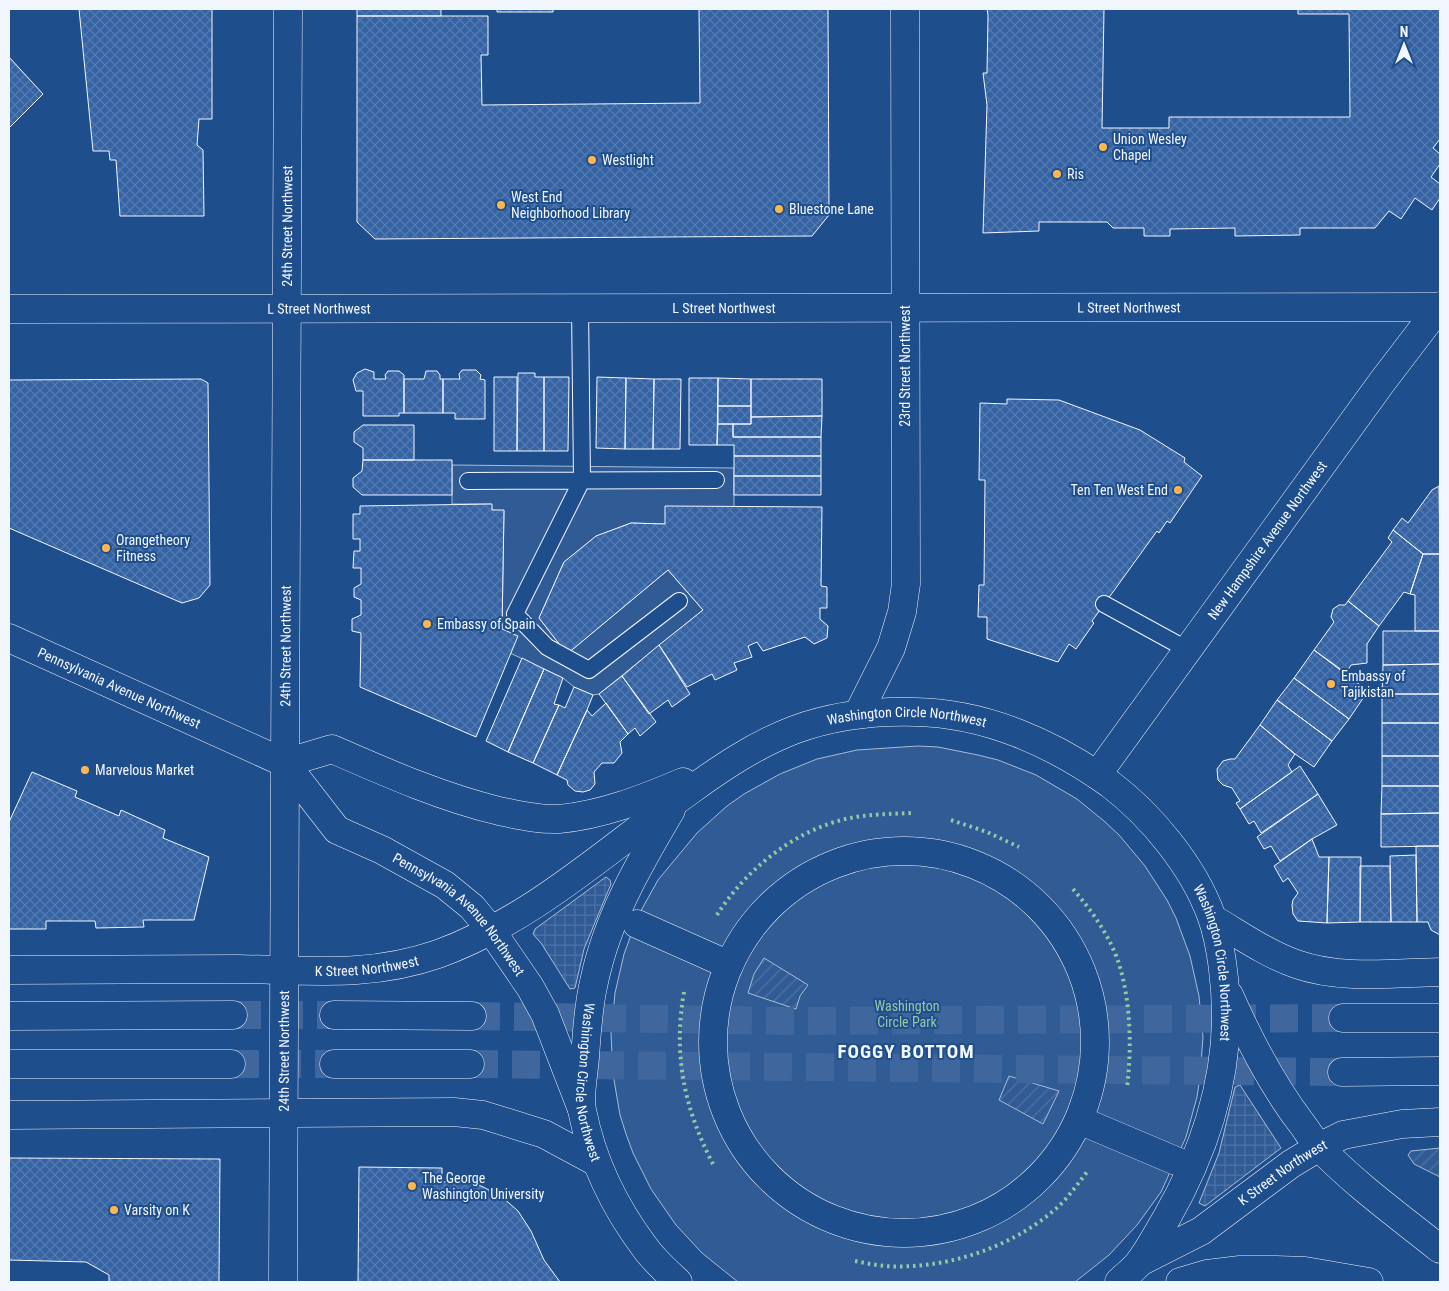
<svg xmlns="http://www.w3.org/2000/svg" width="1449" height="1291" font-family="'Roboto Condensed',sans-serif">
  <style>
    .built { fill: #305b95; stroke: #a8bbd7 }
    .garden { fill: url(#garden-furrows); stroke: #a8bbd7 }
    .plaza { fill: url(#plaza-grid); stroke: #a8bbd7 }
    .building { fill: url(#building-cross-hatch); stroke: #f2f6ff }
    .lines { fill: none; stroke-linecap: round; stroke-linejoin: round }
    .highway-tunnel { stroke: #3f679d; stroke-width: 28; stroke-dasharray: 28 14; stroke-linecap: butt }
    .lane-casing { stroke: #f2f6ff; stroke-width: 18 }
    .street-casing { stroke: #f2f6ff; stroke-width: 29 }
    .secondary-casing { stroke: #f2f6ff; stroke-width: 29 }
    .primary-casing { stroke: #f2f6ff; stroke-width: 29 }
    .highway-casing { stroke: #f2f6ff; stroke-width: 29 }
    .lane { stroke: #1f4e8c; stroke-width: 16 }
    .street { stroke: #1f4e8c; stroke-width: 28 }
    .secondary { stroke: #1f4e8c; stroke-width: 28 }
    .primary { stroke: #1f4e8c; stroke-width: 28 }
    .highway { stroke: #1f4e8c; stroke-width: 28 }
    .hedge { stroke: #97c8a6; stroke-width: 4; stroke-dasharray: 2.5 4; stroke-linecap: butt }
    .poi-dot { fill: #ffb74d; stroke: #1f4e8c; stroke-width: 2 }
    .labels { text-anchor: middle; stroke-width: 4; stroke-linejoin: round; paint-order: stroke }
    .poi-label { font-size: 14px; fill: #f2f6ff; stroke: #1f4e8c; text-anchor: start }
    .street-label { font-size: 14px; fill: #f2f6ff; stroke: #1f4e8c }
    .park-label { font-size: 14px; fill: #97c8a6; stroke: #1f4e8c }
    .district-label { font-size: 19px; font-weight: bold; letter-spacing: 1px; fill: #f2f6ff; stroke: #1f4e8c }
  </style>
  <defs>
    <pattern id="garden-furrows" width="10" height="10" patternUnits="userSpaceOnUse" patternTransform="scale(1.25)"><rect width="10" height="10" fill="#305b95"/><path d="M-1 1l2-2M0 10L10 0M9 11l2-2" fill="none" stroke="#4e73a5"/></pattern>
    <pattern id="plaza-grid" width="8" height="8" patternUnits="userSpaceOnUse" patternTransform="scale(1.25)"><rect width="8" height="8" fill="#305b95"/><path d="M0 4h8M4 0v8" fill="none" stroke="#4e73a5"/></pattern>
    <pattern id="building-cross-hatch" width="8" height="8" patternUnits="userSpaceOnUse" patternTransform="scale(1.25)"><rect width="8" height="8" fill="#3563a3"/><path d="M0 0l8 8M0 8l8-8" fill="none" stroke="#537ab1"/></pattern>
  </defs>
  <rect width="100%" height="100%" fill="#1f4e8c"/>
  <path class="built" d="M452 465 734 468V507L665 524 631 523 597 536 564 562 539 618 567 654 668 570 703 610 599 694 593 695 574 687 563 678 510 653 502 629 504 511 492 510 491 504H452Z
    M918 746 938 747 978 755 998 760 1036 775 1077 799 1104 821 1119 835 1145 866 1167 900 1176 918 1190 956 1199 996 1203 1037 1200 1077 1197 1097 1186 1137 1161 1192 1137 1225 1109 1255 1075 1282H738L702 1253 676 1225 651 1189 633 1153 626 1134 620 1115 613 1074 611 1034 615 993 624 954 638 916 658 880 697 833 727 806 744 794 780 774 817 759 857 750Z"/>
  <path class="garden" d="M764 958 808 985 800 996 796 1009 748 993 754 974Z
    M1009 1076 1059 1091 1043 1124 999 1100Z
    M1440 1148V1177L1414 1164 1408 1155 1411 1151Z"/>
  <path class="plaza" d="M606 877 610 880 611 884 584 949 575 988 570 989 541 943 533 934 535 929Z
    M1240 1085 1281 1148 1205 1206 1199 1203 1219 1153 1235 1087Z"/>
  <path class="building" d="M79 9H212V119H199L197 145 203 150 204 216H120L116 160H110L109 151H93Z
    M357 9H441V16H357Z
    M497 9H553V12H497Z
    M699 9H828L829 215 812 236 375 239 357 222V16H488V55H481L482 105 700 103Z
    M987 9H1104L1102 128H1169V117H1350L1349 14H1298V9H1440V139L1433 148 1440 154V164L1431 177 1440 184V198L1432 210 1415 198 1401 219 1389 211 1375 228H1300V235L1235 236V228L1170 229V236H1144V228H1113L1107 222H1039V231L983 233 987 105 983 73H987L988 15Z
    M9 57 43 94 9 128Z
    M365 369 374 372V379H386L385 375 388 371H399L404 375V413H399V416H363V391H356L353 380 357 373Z
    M462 370H476L481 375 480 379 485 380V419H455V413H443V379H460L459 374Z
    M426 371H437L440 375V379H443V413H404V379H424Z
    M518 373H535V377H544V451H517Z
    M494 377H517V451H494Z
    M544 377H569L568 451H544Z
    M597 377 626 378 625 449 596 448Z
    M626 378 654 379 653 449H625Z
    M689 378H718L717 445H689Z
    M718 378 751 379V406H718Z
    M201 379 208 383 210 585 199 598 182 603 9 528V380Z
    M654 379H681L680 449H653Z
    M751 379H822V416L751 417Z
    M1007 399 1059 400 1140 430 1185 458 1184 462 1202 476 1170 523 1167 521 1159 533 1157 531 1092 621 1094 623 1076 649 1069 644 1058 662 987 639V617H978L979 585H984L985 480H979L980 403 1007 404Z
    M718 406H751V424H718Z
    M822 416 821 437H733V424H751V417Z
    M718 424H733V437H821V456H734V445H717Z
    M363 425H414V460H363V448L354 442V432Z
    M734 456H821V476H734Z
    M363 460H452V495H362L353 487V478L362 471Z
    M734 476H821V495H734Z
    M1439 486 1440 554H1423L1393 530 1402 518 1408 523 1432 490Z
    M492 504V510H504L502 629 518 636 476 737 360 687 361 633 352 631V619L361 615V600L354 597V588L361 584V568H353L354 551H360V539H353V514H360V506Z
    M665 506 822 507 821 586 827 587V608H820V619L828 626 827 638 814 644 805 637 763 651 757 642 748 646 752 657 734 663 737 670 715 680 712 674 687 687 659 645 703 610 668 570 567 654 539 618 564 562 596 536 631 523 665 524Z
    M1393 530 1423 554 1410 594 1404 592 1379 626 1348 601 1392 542 1388 538Z
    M1423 554H1440V631H1415V595L1410 594Z
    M1348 601 1379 626 1367 644V663L1351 665 1346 673 1314 650 1334 622 1331 617 1333 609 1339 605H1345Z
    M1383 631H1440V664L1383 665Z
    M659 645 690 694 672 707 668 700 649 714 622 676Z
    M1314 650 1368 691 1349 719 1294 678Z
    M522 658 544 669 508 752 486 741Z
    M1440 664V694H1382L1383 665Z
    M544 669 563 678 554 704 559 705 533 763 508 752Z
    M622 676 656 722 640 736 635 728 628 734 599 694Z
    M1294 678 1349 719 1332 741 1277 700Z
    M574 687 593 695 587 710 557 775 533 763 559 705 565 708Z
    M1382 694H1440V723H1382Z
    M1277 700 1332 741 1314 767 1295 754 1260 725Z
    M606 703 628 734 620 742 622 753 614 763H602L594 772 595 784 590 790 583 792 575 791 568 785 567 780 557 775 587 710 592 716Z
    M1382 723H1440V756H1382Z
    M1260 725 1295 754 1288 765 1292 772 1240 809 1236 803 1240 801 1232 788 1223 785 1218 780 1217 769 1223 761 1230 759H1235Z
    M1382 756H1440V786H1382Z
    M1300 766 1318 794 1261 833 1254 821 1249 824 1240 809Z
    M32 772 77 791 75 797 119 816 121 810 165 830 163 838 209 857 194 920H143L144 927 96 928 95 921H46V929H9V822Z
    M1382 786H1440V813L1381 814Z
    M1318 794 1337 825 1312 839 1280 861 1271 846 1264 849 1257 837Z
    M1440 813V846L1381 847V814Z
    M1312 839 1319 857H1329L1327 923 1298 921 1293 914 1292 905 1293 900 1298 893 1288 878 1283 882 1274 866Z
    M1416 846H1440V935L1431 930 1428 922H1417Z
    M1416 855 1417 922H1391L1390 856Z
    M1329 857H1361L1360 922 1327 923Z
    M1360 866H1390L1391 922H1360Z
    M9 1158 220 1159 219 1282H109V1275L86 1262 9 1260Z
    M359 1167 442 1168V1182L454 1181 481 1186 501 1196 518 1211 531 1231 544 1260 560 1282H358Z"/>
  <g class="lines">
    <path class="highway-tunnel" d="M233 1015H334
      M472 1016 789 1021 1343 1018
      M231 1064H334
      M470 1064 1342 1072"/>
    <defs>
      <path id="lane" d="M580 307 582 480 515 614 547 647 589 670 679 601
        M468 481 716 480
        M1104 604 1188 650"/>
      <g id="street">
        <circle cx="904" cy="1042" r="191"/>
        <path d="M637 924 729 965"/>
        <path d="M1079 1120 1176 1161"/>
        <path id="s1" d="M283 1282 288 9"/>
      </g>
      <g id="secondary">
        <path id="s2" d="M9 309 1440 307"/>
        <path id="s3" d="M1097 775 1382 382 1440 306"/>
      </g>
      <g id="primary">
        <path id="s4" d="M9 638 285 763 337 830 382 850 445 885 472 907 491 930 530 987 545 1014 581 1107"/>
        <path d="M858 714 891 648 902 612 906 584 905 9"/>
        <path d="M285 763 332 749C387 773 441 797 499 811 519 815 539 820 559 819 602 815 643 799 683 782"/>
        <path id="s5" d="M671 810C639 864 607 919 594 982 588 1006 587 1032 585 1057 584 1071 579 1097 582 1110 592 1161 615 1208 646 1249 655 1261 667 1272 678 1282"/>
        <path d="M1213 919C1239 934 1267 954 1296 964 1341 980 1394 973 1440 972"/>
        <path id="s6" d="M9 970C85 970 161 969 238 969 308 970 369 978 438 954 532 920 608 849 688 792 721 768 755 745 794 730 832 716 874 711 915 712 985 713 1053 743 1110 784 1151 815 1193 866 1211 915 1222 945 1226 987 1226 1019 1225 1090 1201 1158 1166 1219 1157 1234 1149 1250 1138 1264 1133 1270 1125 1276 1119 1282"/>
        <path d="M1229 995C1249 1040 1272 1085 1302 1124 1308 1132 1313 1141 1320 1148 1357 1186 1400 1217 1440 1249"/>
        <path d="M9 1115 454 1112 483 1115 544 1134 596 1162"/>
        <path id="s7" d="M1140 1262 1201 1231 1291 1164 1319 1147 1343 1135 1402 1124 1440 1122"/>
        <path d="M1180 1282 1207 1274 1240 1270H1276L1305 1271 1369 1282"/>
      </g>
      <path id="highway" d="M334 1015 472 1016
        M9 1016 233 1015
        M1343 1018H1440
        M9 1064H231
        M334 1064H470
        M1342 1072 1440 1071"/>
    </defs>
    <use href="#lane" class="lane-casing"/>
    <use href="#street" class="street-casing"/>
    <use href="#secondary" class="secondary-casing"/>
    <use href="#primary" class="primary-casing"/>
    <use href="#highway" class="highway-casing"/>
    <use href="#lane" class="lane"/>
    <use href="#street" class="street"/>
    <use href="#secondary" class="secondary"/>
    <use href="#primary" class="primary"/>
    <use href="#highway" class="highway"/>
    <path class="hedge" d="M951 820 987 832 1019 847
      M1073 889C1091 910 1107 932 1117 958 1131 998 1132 1047 1127 1088
      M717 915C746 869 796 829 850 818 870 814 891 814 912 813
      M684 992C673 1054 684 1108 713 1164
      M855 1261C865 1263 875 1265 885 1266 942 1270 1008 1249 1052 1212 1066 1201 1076 1186 1087 1172"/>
  </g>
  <g class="poi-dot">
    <circle cx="1103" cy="147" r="5"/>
    <circle cx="592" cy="160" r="5"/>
    <circle cx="1057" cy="174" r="5"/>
    <circle cx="501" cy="205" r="5"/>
    <circle cx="779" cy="209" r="5"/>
    <circle cx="1178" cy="490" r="5"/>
    <circle cx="106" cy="548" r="5"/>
    <circle cx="427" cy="624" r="5"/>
    <circle cx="1331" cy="684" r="5"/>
    <circle cx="85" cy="770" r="5"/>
    <circle cx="412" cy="1186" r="5"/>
    <circle cx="114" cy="1210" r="5"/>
  </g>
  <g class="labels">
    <g class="poi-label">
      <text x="1113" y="144">Union Wesley<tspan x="1113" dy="16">Chapel</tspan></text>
      <text x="602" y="165">Westlight</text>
      <text x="1067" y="179">Ris</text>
      <text x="511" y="202">West End<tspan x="511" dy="16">Neighborhood Library</tspan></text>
      <text x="789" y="214">Bluestone Lane</text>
      <text x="1168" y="495" text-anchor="end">Ten Ten West End</text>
      <text x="116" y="545">Orangetheory<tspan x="116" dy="16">Fitness</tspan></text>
      <text x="437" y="629">Embassy of Spain</text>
      <text x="1341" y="681">Embassy of<tspan x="1341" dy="16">Tajikistan</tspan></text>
      <text x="95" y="775">Marvelous Market</text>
      <text x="422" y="1183">The George<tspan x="422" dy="16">Washington University</tspan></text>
      <text x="124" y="1215">Varsity on K</text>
    </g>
    <g class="street-label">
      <text dy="5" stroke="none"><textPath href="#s1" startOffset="1056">24th Street Northwest</textPath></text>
      <text dy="5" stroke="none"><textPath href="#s2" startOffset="715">L Street Northwest</textPath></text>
      <text dy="5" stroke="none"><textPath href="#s2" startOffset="1120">L Street Northwest</textPath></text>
      <text dy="5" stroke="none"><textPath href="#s2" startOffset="310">L Street Northwest</textPath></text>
      <text transform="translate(905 366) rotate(-90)" y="5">23rd Street Northwest</text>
      <text dy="5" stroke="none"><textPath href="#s3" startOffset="290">New Hampshire Avenue Northwest</textPath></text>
      <text dy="5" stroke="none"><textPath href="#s1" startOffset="636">24th Street Northwest</textPath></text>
      <text dy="5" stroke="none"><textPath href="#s4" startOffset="121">Pennsylvania Avenue Northwest</textPath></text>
      <text dy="5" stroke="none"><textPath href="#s6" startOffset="968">Washington Circle Northwest</textPath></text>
      <text dy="5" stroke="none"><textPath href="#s4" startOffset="539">Pennsylvania Avenue Northwest</textPath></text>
      <text dy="5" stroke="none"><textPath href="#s6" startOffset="358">K Street Northwest</textPath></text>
      <text dy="5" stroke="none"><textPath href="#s6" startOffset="1402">Washington Circle Northwest</textPath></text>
      <text dy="5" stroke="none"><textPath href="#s1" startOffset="231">24th Street Northwest</textPath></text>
      <text dy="5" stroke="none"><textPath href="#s5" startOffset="291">Washington Circle Northwest</textPath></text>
      <text dy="5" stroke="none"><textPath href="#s7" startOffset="169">K Street Northwest</textPath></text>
    </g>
    <g class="park-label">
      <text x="907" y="1011">Washington<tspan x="907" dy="16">Circle Park</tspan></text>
    </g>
    <g class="district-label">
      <text x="906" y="1058">FOGGY BOTTOM</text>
    </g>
  </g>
  <rect width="1449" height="1291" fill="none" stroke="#f2f6ff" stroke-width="20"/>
  <g transform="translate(1404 45)" stroke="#1f4e8c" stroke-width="4" paint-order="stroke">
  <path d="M0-4L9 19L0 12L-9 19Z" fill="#f2f6ff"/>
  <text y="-8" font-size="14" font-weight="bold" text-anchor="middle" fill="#f2f6ff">N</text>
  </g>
</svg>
